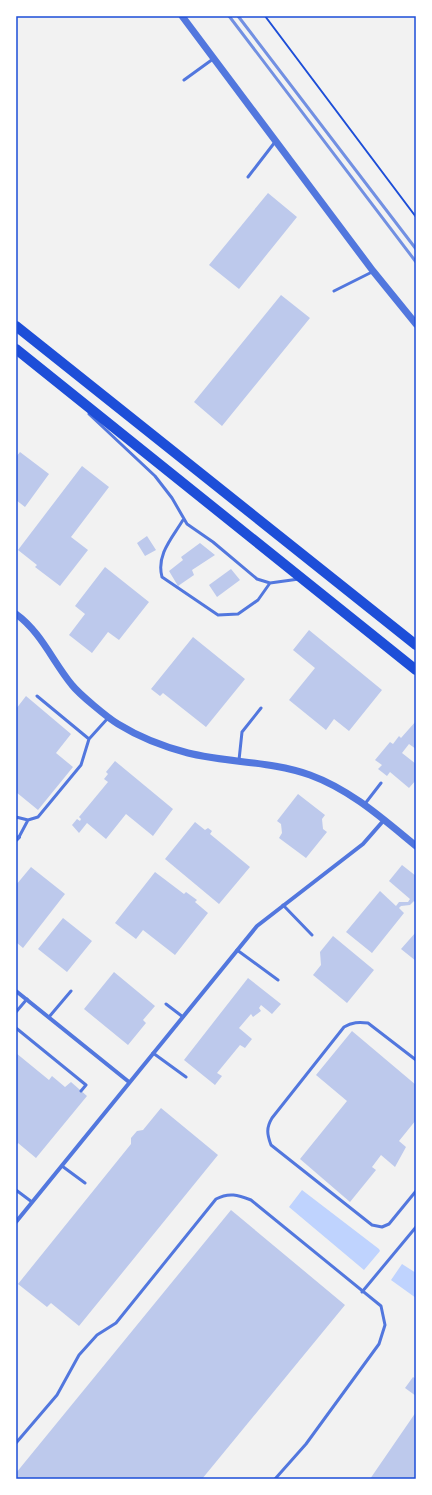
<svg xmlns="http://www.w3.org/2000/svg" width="432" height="1495" font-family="'Varela Round',sans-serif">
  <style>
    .water { fill: #bfd3fe }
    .building { fill: #bdc9ec }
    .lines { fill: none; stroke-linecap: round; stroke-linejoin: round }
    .path { stroke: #1d4ed8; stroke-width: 2 }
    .service { stroke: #5277de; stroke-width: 3 }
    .minor { stroke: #5277de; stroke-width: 4 }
    .tertiary { stroke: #5277de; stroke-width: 7 }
    .primary { stroke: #1d4ed8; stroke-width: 10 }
    .rail { stroke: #7290e2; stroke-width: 3 }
    .neatline { fill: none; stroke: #1d4ed8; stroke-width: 1.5 }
  </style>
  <rect width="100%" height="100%" fill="#f2f2f2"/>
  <path class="water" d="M302 1190 379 1249 380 1251 364 1270 289 1207Z
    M402 1264 416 1273V1298L391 1280Z"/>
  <path class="building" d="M268 193 297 217 239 289 209 265Z
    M281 295 310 318 222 426 194 402Z
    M20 452 49 474 25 507 16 500V457Z
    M82 466 109 487 71 537 88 550 60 586 35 567 37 565 18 550Z
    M147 536 156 550 145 556 137 543Z
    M200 543 215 555 192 570 194 575 178 586 169 571 183 560 181 557Z
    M105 567 149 602 119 640 108 632 92 653 69 635 85 614 75 606Z
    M231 569 240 580 217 597 209 585Z
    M309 630 382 690 349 731 334 719 326 730 289 700 315 668 293 650Z
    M193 637 245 679 206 727 163 693 160 696 151 689Z
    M26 696 71 734 56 753 73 767 38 810 16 792V709Z
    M416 721V749L409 744 402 753 416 764V780L409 788 390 772 387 776 378 769 382 765 375 760 390 742 393 744 399 736 401 738Z
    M115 761 173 809 153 836 126 814 106 839 87 823 79 833 72 825 77 819 80 821 81 819 79 817 108 782 104 779 108 774 106 772Z
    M298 794 325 815 322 819 323 829 327 832 306 858 279 838 282 833 281 824 277 821Z
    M195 822 205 830 208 828 212 831 210 834 250 867 219 904 165 859Z
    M402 865 416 876V903L414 901 410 905 401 906 399 908 404 913 372 953 346 932 380 891 396 906 399 902H408L410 899 389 881Z
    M31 867 65 894 23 948 16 942V885Z
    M155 872 184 894 186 892 197 900 195 902 208 913 175 955 143 930 136 939 115 923Z
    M63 918 92 941 67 972 38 949Z
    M416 932V961L401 949Z
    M333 936 374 970 347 1003 313 975 321 965 320 952Z
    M114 972 155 1006 143 1020 146 1023 128 1045 84 1009Z
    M248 978 281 1004 272 1014 261 1005 259 1008 261 1011 253 1017 251 1014 239 1028 252 1039 245 1048 240 1045 217 1073 222 1076 215 1085 184 1060Z
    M352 1031 416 1085V1120L399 1141 406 1147 395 1167 381 1155 372 1167 376 1170 350 1202 300 1159 347 1101 316 1075Z
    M16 1053 49 1080 52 1076 65 1087 71 1082 87 1096 36 1158 18 1143 16 1146Z
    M161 1108 218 1155 79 1326 51 1303 47 1307 18 1284 131 1144V1138L137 1131 143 1130Z
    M231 1210 345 1305 202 1479H16V1473Z
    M413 1377 416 1379V1396L405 1388Z
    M416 1412V1479H370Z"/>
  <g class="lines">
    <path class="path" d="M265 16 416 217"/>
    <path class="service" d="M184 80 213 59
      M248 177 275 142
      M334 291 372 272
      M89 414 155 476 172 498 187 524 213 542 257 579 270 583 299 579
      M183 520C172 538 156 555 162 577L218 615 238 614 258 600 270 583
      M37 696 89 739
      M239 760 242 732 261 708
      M364 805 381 783
      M16 817 28 820 38 817 81 765 89 739 108 718
      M19 837 28 820
      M283 905 312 935
      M237 950 278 980
      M166 1004 183 1017
      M16 1012 27 999
      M49 1017 71 991
      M16 1028 86 1085 81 1091
      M153 1053 186 1077
      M416 1060 368 1023C359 1022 352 1022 344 1027L272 1118C266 1128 267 1134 271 1145L372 1225 382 1227 389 1224 416 1191
      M62 1166 85 1183
      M16 1190 32 1202
      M362 1292 416 1227
      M16 1443 57 1395 79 1355 97 1335 116 1323 216 1199C229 1192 238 1195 251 1200L381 1306 385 1325 379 1344 306 1444 275 1479"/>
    <path class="minor" d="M16 840 19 837
      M16 991 129 1082
      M16 1222 257 926 363 844 384 820"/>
    <path class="tertiary" d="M182 16 373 271 416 324
      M16 614C41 632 53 662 72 685 79 694 108 718 118 724 139 737 165 747 188 753 229 763 271 761 310 775 351 790 383 819 416 846"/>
    <path class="primary" d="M16 326 416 645
      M16 349 416 670"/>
    <path class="rail" d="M229 16 416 262
      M238 16 416 249"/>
  </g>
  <rect width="432" height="1495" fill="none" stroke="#ffffff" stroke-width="34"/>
  <rect x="17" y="17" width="398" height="1461" class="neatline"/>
</svg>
